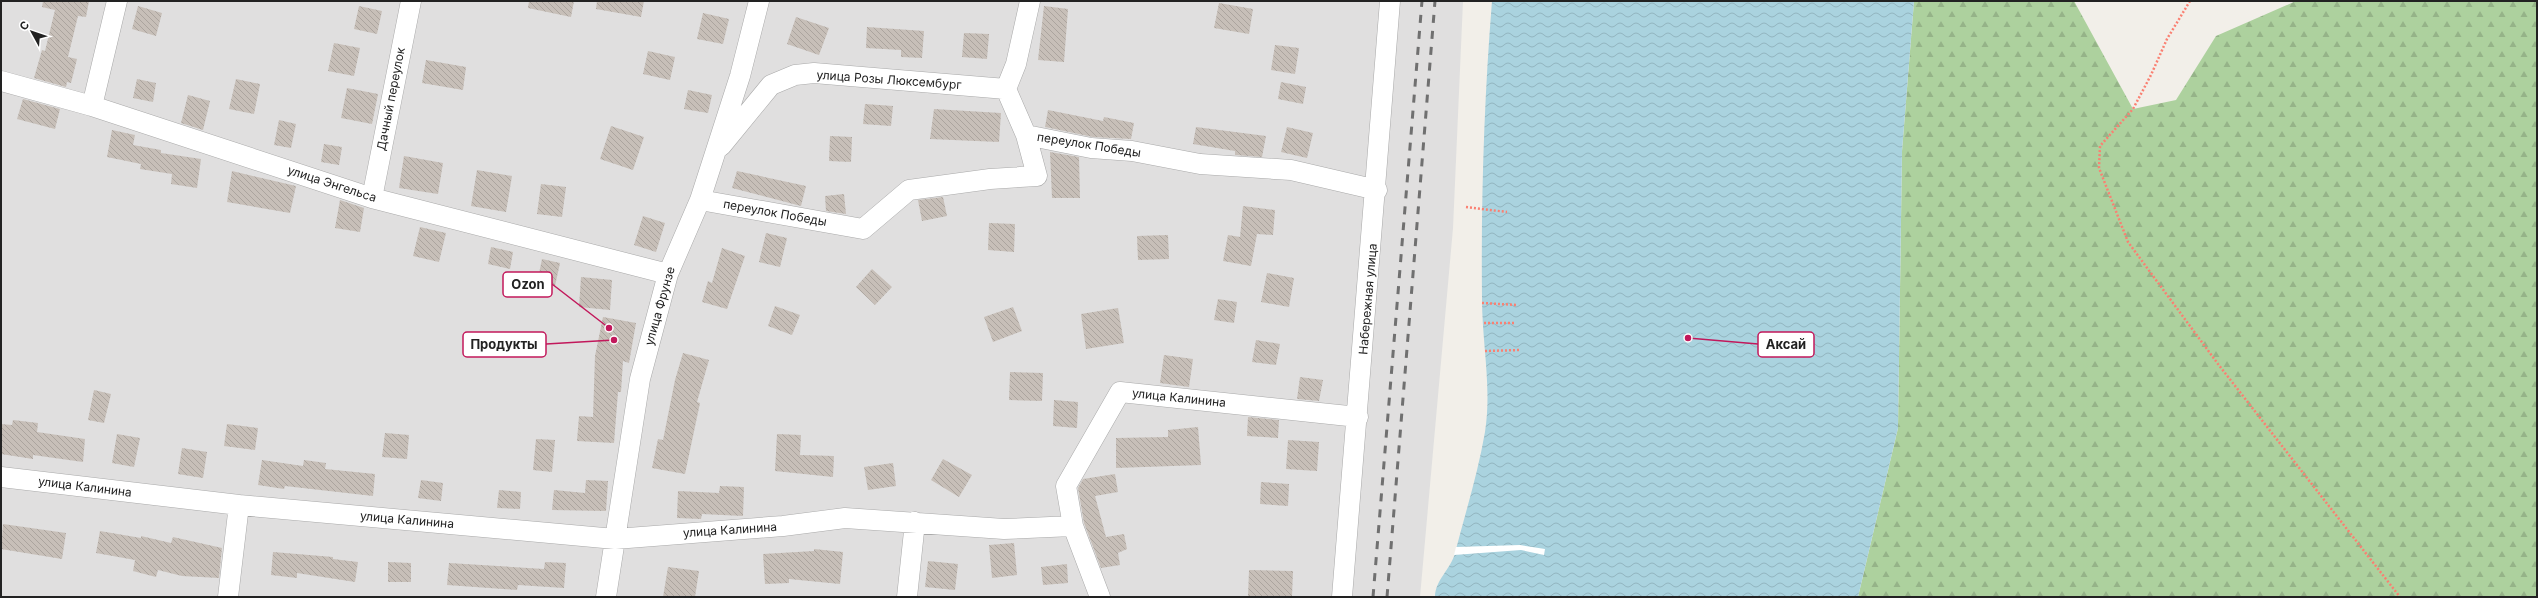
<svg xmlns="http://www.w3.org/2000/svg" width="2538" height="598" font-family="Inter,sans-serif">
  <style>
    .residential { fill: #e0dfdf }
    .forest { fill: url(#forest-firs) }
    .water { fill: url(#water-waves) }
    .pier { fill: #fff }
    .building { fill: url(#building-back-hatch) }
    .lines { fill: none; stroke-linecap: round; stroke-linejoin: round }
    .minor-casing { stroke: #a9a9a9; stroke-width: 21 }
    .path { stroke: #fa8072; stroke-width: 2.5; stroke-dasharray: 2 2; stroke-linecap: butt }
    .minor { stroke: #fff; stroke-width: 20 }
    .rail { stroke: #707070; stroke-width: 3; stroke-dasharray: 8 8; stroke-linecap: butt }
    .labels { text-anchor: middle; stroke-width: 3; stroke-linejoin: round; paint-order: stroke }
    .street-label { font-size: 12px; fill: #222; stroke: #fff }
    .leader { fill: none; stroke: #c2185b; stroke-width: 1.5 }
    .callout-dot { fill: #c2185b; stroke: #fff; stroke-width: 1.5 }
    .callout { fill: #fff; stroke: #c2185b; stroke-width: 1.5 }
    .callout-label { font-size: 13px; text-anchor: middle; font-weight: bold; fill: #222 }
  </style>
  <defs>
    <pattern id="forest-firs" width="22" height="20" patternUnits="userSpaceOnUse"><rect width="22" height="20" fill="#add19e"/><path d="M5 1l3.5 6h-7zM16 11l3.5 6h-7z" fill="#95b388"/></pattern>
    <pattern id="water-waves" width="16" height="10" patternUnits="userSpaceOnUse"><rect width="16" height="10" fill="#aad3df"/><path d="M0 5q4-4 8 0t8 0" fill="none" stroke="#92b5bf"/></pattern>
    <pattern id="building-back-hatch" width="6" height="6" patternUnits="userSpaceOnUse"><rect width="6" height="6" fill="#c7bfb8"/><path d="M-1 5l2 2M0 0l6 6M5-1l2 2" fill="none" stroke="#aba49e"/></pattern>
  </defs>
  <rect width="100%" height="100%" fill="#f2efe9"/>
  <path class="residential" d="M1 1H1463L1453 228 1420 597H1Z"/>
  <path class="forest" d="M1914 1H2074L2133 109 2176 100 2216 36 2296 1H2537V597H1858L1898 428 1902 151Z"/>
  <path class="water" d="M1492 1H1914L1902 151 1898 428 1858 597H1435C1435 580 1451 569 1455 553 1465 514 1478 473 1485 432 1492 388 1482 343 1482 299 1481 199 1484 100 1492 1Z"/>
  <path class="pier" d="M1520 545 1545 549 1544 555 1521 550 1454 555 1456 547Z"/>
  <path class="building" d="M43 1H89L86 17 78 16 68 57 77 59 71 83 67 82 66 87 34 78 42 50 45 51 55 10 42 7Z
    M529 1H574L571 17 528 8Z
    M597 1H644L641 17 596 9Z
    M1219 3 1253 9 1249 34 1214 28Z
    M138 6 162 13 156 36 132 29Z
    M359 6 382 11 377 34 354 29Z
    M1044 6 1068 9 1064 62 1038 60Z
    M703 13 729 19 723 44 697 39Z
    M796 17 829 28 819 55 787 44Z
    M867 27 924 31 922 58 901 57V50L866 48Z
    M964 33 989 34 987 59 962 57Z
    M334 43 360 48 354 76 328 71Z
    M1275 45 1299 48 1295 74 1271 70Z
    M648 51 675 57 670 80 643 74Z
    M426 60 466 67 463 90 422 83Z
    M137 79 156 83 153 102 133 98Z
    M236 79 260 84 254 114 229 109Z
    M1281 82 1306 87 1303 104 1278 99Z
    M347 88 378 94 372 124 341 118Z
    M688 90 712 95 708 113 684 109Z
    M188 95 210 101 203 130 181 123Z
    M23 99 60 109 55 129 17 119Z
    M865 104 893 106 891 126 863 124Z
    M934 109 1001 113 999 142 930 139Z
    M1048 110 1103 121 1104 117 1134 123 1131 139 1093 137 1045 127Z
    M279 120 296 124 291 148 274 145Z
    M611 126 644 137 633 170 600 159Z
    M1196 127 1266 136 1262 157 1235 155V151L1193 144Z
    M1287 127 1313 133 1307 158 1281 152Z
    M112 130 135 135 133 145 161 150V153L201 159 197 188 171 184 172 174 140 169 141 164 107 157Z
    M830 136 852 137 851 162 829 161Z
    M324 144 342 147 339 165 321 162Z
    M1050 152 1079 157 1080 198H1052Z
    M404 156 443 163 438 194 399 188Z
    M477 170 512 176 506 212 471 206Z
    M232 171 296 186 290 213 227 202Z
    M737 171 806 186 801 206 732 188Z
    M541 184 566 187 562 217 537 214Z
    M844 194 846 214 826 211 825 196Z
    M943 197 947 216 922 221 918 200Z
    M340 200 364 208 360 232 335 228Z
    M1243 206 1275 210 1273 235 1257 234 1251 266 1223 261 1228 235 1240 237Z
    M643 216 665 223 656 252 634 245Z
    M989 223 1015 224 1014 252 988 250Z
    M420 227 446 233 439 262 413 256Z
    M766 233 787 238 780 267 759 262Z
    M1168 235 1169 259 1138 260 1137 236Z
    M491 247 513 252 510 269 488 264Z
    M722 248 745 256 727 309 702 302 708 281 712 283Z
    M542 259 560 263 555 286 537 283Z
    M872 269 892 287 875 305 856 287Z
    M1267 273 1294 278 1289 307 1261 302Z
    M581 277 612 280 610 310 579 307Z
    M1218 299 1237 302 1234 323 1214 320Z
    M775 306 800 315 792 335 768 326Z
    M1013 307 1022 331 993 342 984 317Z
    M1118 308 1124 343 1086 349 1081 314Z
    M603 317 636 323 629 363 623 361 621 392H618L614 443 577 441 579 416 593 417 595 356Z
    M1256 340 1280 344 1276 365 1252 362Z
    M683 353 709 360 697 402 700 403 685 474 652 468 658 439 663 440 675 380Z
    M1164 355 1193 359 1189 387 1160 383Z
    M1010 372 1043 373 1042 401 1009 400Z
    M1300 377 1323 380 1319 401 1297 399Z
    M94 390 111 394 104 423 88 420Z
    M1054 400 1078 402 1077 428 1053 426Z
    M1248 417 1279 420 1278 438 1247 436Z
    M13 420 38 423 37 432 85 439 83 462 33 455V459L1 454V424L12 425Z
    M227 424 258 428 255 450 224 446Z
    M1198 427 1201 465 1116 468V438L1168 437V430Z
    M385 433 409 435 407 459 382 457Z
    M117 434 140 438 134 467 112 463Z
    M777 434 801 435 800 455 834 456 833 477 775 471Z
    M536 439 555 440 552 472 533 470Z
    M1288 440 1319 442 1317 471 1286 469Z
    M182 448 207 452 203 478 178 474Z
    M943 459 972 475 959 497 931 480Z
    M262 460 303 466 304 460 326 463 325 469 375 474 373 496 285 486 284 489 258 485Z
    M893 463 896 486 868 490 864 467Z
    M1115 474 1118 492 1095 496 1106 537 1124 534 1127 549 1118 553 1120 565 1101 568 1084 523 1078 488 1083 479Z
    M421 480 443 483 441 501 418 498Z
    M586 480 608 481 606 511 552 510 554 490 585 493Z
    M1261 482 1289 484 1288 506 1260 504Z
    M720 486 744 487 743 516 702 514 701 519 677 518 678 491 719 493Z
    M499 490 521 492 520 509 497 508Z
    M3 524 66 533 62 559 1 549Z
    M100 531 141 538V536L171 543 173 537 222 548 219 578 182 576 158 570 156 577 133 571 135 560 96 553Z
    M1014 543 1017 575 992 578 989 545Z
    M814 549 843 552 840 584 789 579V583L765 584 763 554 814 551Z
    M273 552 333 557V559L358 562 355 582 297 573V578L271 575Z
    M928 561 958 564 955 590 925 587Z
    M388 562 411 563V582H388Z
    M545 562 566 563 564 588 518 585 517 590 447 585 449 563 544 569Z
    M1067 564 1068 583 1043 585 1041 567Z
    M668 567 699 571 695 597H663Z
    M1249 570 1293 571 1292 597H1248Z"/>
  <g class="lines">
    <defs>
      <path id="minor" d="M1 81 92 106 372 198 668 274
        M1006 89 1016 64 1030 1
        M1006 89 1026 135
        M92 106 117 1
        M721 146 771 85 795 75 814 73 1006 89
        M372 198 411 1
        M700 200 863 229 909 190 990 179 1037 176 1026 135 1091 148 1132 151 1200 164 1291 170 1377 190
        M1 477 239 505 615 539 783 526 845 518 1004 529 1073 526 1066 486 1120 392 1358 417
        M1073 526 1100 597
        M228 597 239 505
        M606 597 640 379 668 274 700 200 740 76 759 1
        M907 597 915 522
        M1342 597 1390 1"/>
    </defs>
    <use href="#minor" class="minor-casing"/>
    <path class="path" d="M2190 1 2167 39 2151 75 2133 109 2100 146 2099 168 2128 242 2218 364 2400 597
      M1466 207 1507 212
      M1482 303 1517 305
      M1484 323H1516
      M1485 351 1521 350"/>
    <use href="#minor" class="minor"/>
    <path class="rail" d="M1373 597 1422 1
      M1387 597 1435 1"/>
  </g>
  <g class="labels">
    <g class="street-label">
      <text transform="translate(889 80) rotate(4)" y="4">улица Розы Люксембург</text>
      <text transform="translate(391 99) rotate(-79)" y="4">Дачный переулок</text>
      <text transform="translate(1089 145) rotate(9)" y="4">переулок Победы</text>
      <text transform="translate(332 184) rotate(18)" y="4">улица Энгельса</text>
      <text transform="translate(775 213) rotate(10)" y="4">переулок Победы</text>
      <text transform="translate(1368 299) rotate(-85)" y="4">Набережная улица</text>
      <text transform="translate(660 306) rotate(-74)" y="4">улица Фрунзе</text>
      <text transform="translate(1179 398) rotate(6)" y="4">улица Калинина</text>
      <text transform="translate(85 487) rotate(7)" y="4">улица Калинина</text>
      <text transform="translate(407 520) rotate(5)" y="4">улица Калинина</text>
      <text transform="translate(730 530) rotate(-4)" y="4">улица Калинина</text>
    </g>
  </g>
  <path class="leader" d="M609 328L552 284M614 340L546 344M1688 338L1758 344"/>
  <g class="callout-dot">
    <circle cx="609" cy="328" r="4"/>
    <circle cx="614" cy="340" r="4"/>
    <circle cx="1688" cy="338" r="4"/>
  </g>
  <g class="callout">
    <rect x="503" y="272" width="49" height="25" rx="4"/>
    <rect x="463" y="332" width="83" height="25" rx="4"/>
    <rect x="1758" y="332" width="56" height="25" rx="4"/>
  </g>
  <g class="callout-label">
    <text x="528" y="289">Ozon</text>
    <text x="504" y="349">Продукты</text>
    <text x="1786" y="349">Аксай</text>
  </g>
  <rect width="2538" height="598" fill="none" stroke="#222222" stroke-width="4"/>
  <g transform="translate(32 32) rotate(310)" stroke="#ffffff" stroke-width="3" paint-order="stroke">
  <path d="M0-3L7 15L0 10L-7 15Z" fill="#222222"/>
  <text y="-6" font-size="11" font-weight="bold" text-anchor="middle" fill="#222222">С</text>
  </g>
</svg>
